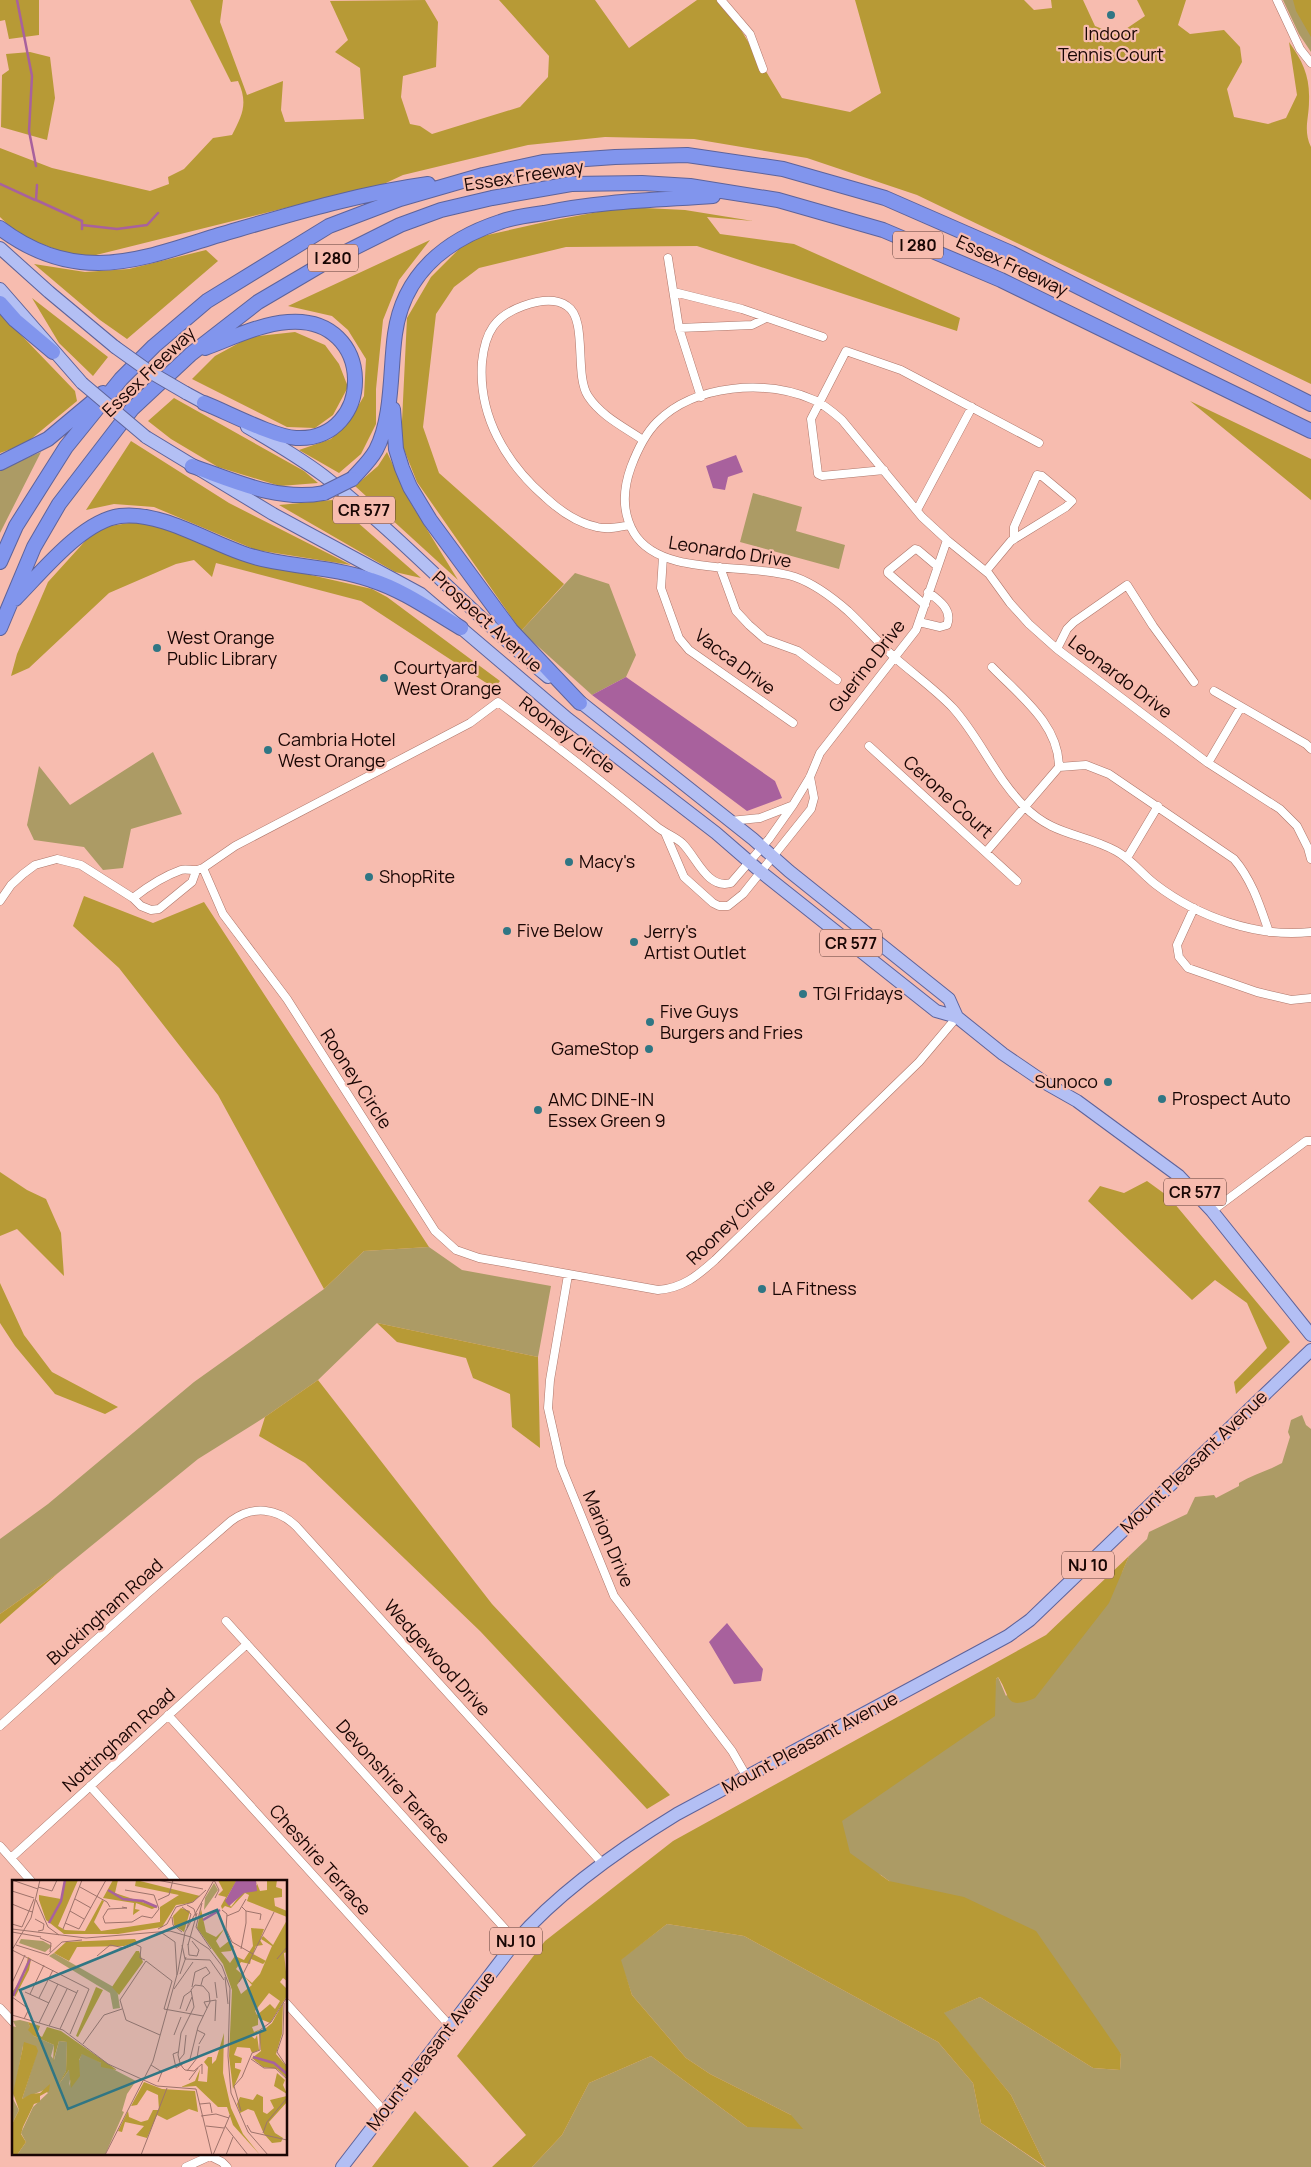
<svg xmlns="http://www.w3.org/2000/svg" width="1311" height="2167" font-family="Manrope,sans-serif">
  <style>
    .green { fill: #ac9b65 }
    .forest { fill: #b79a36 }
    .water { fill: #a8619d }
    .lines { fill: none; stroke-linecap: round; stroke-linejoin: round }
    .stream { stroke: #a8619d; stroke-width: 2.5 }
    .minor-casing { stroke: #ad766a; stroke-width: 9 }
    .primary-casing { stroke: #5d639b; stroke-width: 14 }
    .motorway-casing { stroke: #5d639b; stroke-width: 16 }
    .minor { stroke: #fff; stroke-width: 8 }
    .primary { stroke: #b3bff4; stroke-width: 12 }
    .motorway { stroke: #8195ed; stroke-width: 14 }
    .primary-bridge-casing { stroke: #5d639b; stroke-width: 14; stroke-linecap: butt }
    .motorway-bridge-casing { stroke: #5d639b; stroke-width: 16; stroke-linecap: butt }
    .primary-bridge { stroke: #b3bff4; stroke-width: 12 }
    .motorway-bridge { stroke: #8195ed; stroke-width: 14 }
    .poi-dot { fill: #307684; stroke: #f7bcaf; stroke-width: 2 }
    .labels { text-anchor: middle; stroke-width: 4.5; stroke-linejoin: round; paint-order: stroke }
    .shield { fill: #f7bcaf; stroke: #5c3d37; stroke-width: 1 }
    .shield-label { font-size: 16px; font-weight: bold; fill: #190604 }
    .poi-label { font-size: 18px; fill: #190604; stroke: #f7bcaf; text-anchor: start }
    .street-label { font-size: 18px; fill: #190604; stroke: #f7bcaf }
    .inset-river { fill: none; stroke: #a8619d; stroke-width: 2.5 }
    .inset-road { fill: none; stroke: #9e736b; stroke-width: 1 }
    .view { fill: #307684; fill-opacity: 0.15; stroke: #307684; stroke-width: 2.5 }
    .inset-edge { fill: none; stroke: #190604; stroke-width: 2.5 }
  </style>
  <rect width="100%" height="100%" fill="#f7bcaf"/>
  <path class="green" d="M1283 0H1311V52L1299 34Z
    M41 452 0 533V469Z
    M753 493 802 507 796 531 845 545 839 569 740 542Z
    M575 573 609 584 636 655 626 677 592 695 521 631Z
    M153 752 182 814 131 829 123 868 103 870 84 847 34 840 27 825 39 766 70 805Z
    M429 1247 462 1270 551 1286 538 1357 377 1323 318 1380 265 1417 198 1459 58 1573 0 1614V1539L48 1504 194 1382 324 1289 364 1251Z
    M1302 1415 1306 1425 1311 1429V2167H1046L1011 2095 943 2013 980 1997 1093 2068 1120 2070 1121 2054 881 1875 845 1865 836 1808 993 1699 996 1679 998 1677 1006 1696 1122 1572 1129 1556 1147 1539 1149 1532 1187 1514 1195 1497 1214 1495 1216 1498 1239 1486V1483C1252 1475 1268 1471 1282 1463L1290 1437 1288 1432 1291 1420Z
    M667 1924 744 1936 938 2042 973 2083 981 2123 1045 2167H532L562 2135 589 2083 651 2056 747 2127 791 2115 710 2074 686 2058 632 1995 620 1960Z"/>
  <path class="forest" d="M0 0H39V35L9 39 5 20 0 21Z
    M190 0H223L220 22 247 95 283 81 281 110 285 122 364 119 360 68 335 52 348 40 330 1 425 0 438 22 436 67 403 76 401 97 410 124 420 126 432 134 520 107 548 77 549 56 499 0H595L629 48 697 0H723L782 98 850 112 881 93 855 0H1024L1034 10 1052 8 1051 0H1083L1095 26 1117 35 1145 16 1137 0H1186L1178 25 1190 34 1224 30 1240 47 1242 62 1227 89 1234 117 1268 124 1286 118 1297 95 1289 42C1303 62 1310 76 1309 101 1309 119 1303 130 1311 147V384L917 195 807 158 694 139 605 137 528 145 403 175 373 189 370 187 84 258C54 249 22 240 0 217V148L52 168 150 191 169 184 168 177 184 169 213 138 232 135C243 114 248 103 238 81L231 82Z
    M1293 0H1311V37L1296 11Z
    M30 52 50 57 55 98 47 140 1 127 2 75 9 70 6 54Z
    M624 207 685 210 753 221 707 217 720 234 794 244 960 318 957 331 697 246 566 247 479 268 454 287 436 314 423 427 439 473 564 584 521 631 417 482 401 442 407 318 431 277 464 244 483 236 545 222Z
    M430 240 399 280 383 320 376 389V424L361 454 339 473 299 450 331 439 350 420 364 396 366 359 348 330 332 316 288 306Z
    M206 250 218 261 127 339 100 320 34 264 85 272 129 269Z
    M32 298 108 357 93 376 59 343Z
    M0 313 75 391 77 401 25 444 0 453Z
    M295 332 325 345 339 364 348 387 333 415 315 428 287 427 192 379 215 356 250 337Z
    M174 398 304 471 318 483 280 486 218 467 171 439 148 421Z
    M1190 401 1311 459V500Z
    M131 441 229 503 351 565 256 550 154 507 114 504 86 510Z
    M387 452 409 500 458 580 355 486 378 466Z
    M332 500 421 578 395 572 279 505Z
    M142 521 254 562 372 589 387 597 500 681 494 688 361 601 216 563 212 577 194 560 176 564 109 593 29 668 11 676 17 654 48 582 97 528Z
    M84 896 153 923 204 902 429 1247 364 1251 324 1289 218 1095 119 968 73 926Z
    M0 1172 27 1190 46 1199 61 1233 64 1276 17 1229 0 1236Z
    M1147 1181 1169 1197 1290 1342 1236 1394 1234 1382 1267 1348 1247 1303 1215 1280 1192 1300 1088 1201 1100 1186 1124 1193Z
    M0 1283 24 1335 52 1372 118 1407 105 1414 55 1394 15 1346 0 1323Z
    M377 1323 538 1357 540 1448 512 1427 510 1394 473 1378 466 1358 397 1342Z
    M318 1380 492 1604 670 1795 647 1809 480 1631 305 1463 259 1436 265 1417Z
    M1129 1556 1109 1603 1035 1698C1004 1711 1011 1696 998 1677L996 1679 995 1716 842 1821 850 1853 889 1881 964 1897 1036 1931 1121 2054 1120 2070 1093 2068 980 1997 944 2013 1011 2095 1046 2167 981 2123 973 2083 938 2042 744 1936 667 1924 621 1960 632 1995 686 2058 710 2074 791 2115 803 2129 747 2127 651 2056 589 2083 562 2135 532 2167H492L526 2135 457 2056 545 1941 673 1841 1046 1635Z
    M58 1573 0 1624V1614Z
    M415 2111 469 2167H372Z"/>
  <path class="water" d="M736 455 743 472 728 477 725 490 713 488 706 466Z
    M626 677 775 781 782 798 747 811 592 695Z
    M727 1623 763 1669 761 1681 734 1684 709 1642Z"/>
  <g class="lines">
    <path class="stream" d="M17 0 32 76 29 131 36 166
      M0 184 35 200
      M37 185 36 200 82 221V229
      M82 225 117 229 147 225 158 213"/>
    <defs>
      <path id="minor" d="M721 0 750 34 763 69
        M1277 0 1300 49 1311 63
        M668 258 679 328 701 397
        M674 292 742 309 823 337
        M679 328 752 325 766 318
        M884 470 822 476 818 474 811 419 846 351 901 370 1039 443
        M917 510 972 407
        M630 525C619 527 608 530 597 527 577 523 560 511 545 497 506 463 478 416 482 362 485 332 495 316 523 306 537 301 554 297 567 306 588 319 574 375 588 396 601 416 624 427 643 440
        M947 540 916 630 820 753 810 777 793 805 769 839 731 883C707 890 696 856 682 843 674 836 664 833 656 826 605 783 551 742 498 702L470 723 235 846 203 868 223 914 287 999 435 1231 456 1250 479 1258 658 1290C683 1288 697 1276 715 1260L919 1062 957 1017
        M663 557 661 588 679 638 689 650 793 723
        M720 567 736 611 749 625 765 639 798 651 837 680
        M986 571 1011 541 1066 507 1072 501 1042 476 1037 475 1014 527V539
        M925 605 888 573V571L915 549 918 550 937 566
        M919 622 940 627 947 625C953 610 939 600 928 592
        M1057 649 1067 629 1074 622 1127 585 1153 626 1194 682
        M1214 691 1306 744 1311 749
        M869 746 1017 881
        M1208 763 1241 707
        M1059 767 1086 765 1109 774 1234 859C1252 880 1260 906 1269 932
        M730 821 760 818 791 806
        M666 835 684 877 713 903 719 906H728L743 894 811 809 814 798 810 777
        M986 852 1059 767C1059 724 1020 696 992 667
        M1127 858 1158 806
        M1311 859 1308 848 1297 826 1280 809 1208 763 1156 724 1057 649 1029 624 1010 603 989 574 947 540 922 517 842 420C833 412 825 405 814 400 766 379 695 384 657 422 645 434 637 451 631 467 623 489 621 511 634 533 661 578 748 562 795 577 815 584 832 597 848 611 863 625 877 641 892 655 912 673 935 689 953 708 980 738 995 777 1024 806 1053 836 1083 833 1116 851 1131 859 1141 873 1155 884 1198 917 1257 938 1311 932
        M133 898C147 887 164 876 181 870 187 868 194 872 200 869
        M0 901 11 885 23 874 35 865 57 859 81 865 133 898 141 906 151 910 159 909 192 882 196 871
        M1194 908 1177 945 1179 957 1188 968 1257 992 1291 1000 1311 998
        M1212 1211 1306 1141H1311
        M568 1275 550 1380 548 1408 561 1466 614 1596 732 1751 747 1777
        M226 1621 516 1941
        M168 1715 450 2026
        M0 1726 148 1593 231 1521C253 1505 277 1508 296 1526L603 1864
        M90 1786 176 1881
        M0 1846 31 1881
        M11 1858 247 1644
        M286 2003 385 2112
        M0 2008 14 2023
        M186 2167 210 2156 222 2162 227 2167"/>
      <path id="primary" d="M0 248 49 292 115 347
        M0 289 82 383
        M186 393 212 407
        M247 427C273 442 300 458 324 476 403 538 471 613 548 677
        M146 437 273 514 421 594 568 719 716 833 761 872 936 1011 957 1017 1003 1054 1047 1084 1077 1101 1179 1176 1212 1211 1311 1335
        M574 697 753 839 789 871 949 999 957 1017
        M342 2167 516 1941C558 1893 623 1847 677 1814L971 1656 1008 1636 1030 1620 1311 1350"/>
      <path id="motorway" d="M0 228C29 250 61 263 98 263 138 263 180 247 219 235 288 215 356 194 428 184
        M0 303 15 320 53 352
        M204 403C227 412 274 437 296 438 375 442 377 315 288 322 260 324 232 338 205 348
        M393 409 396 449 402 468 410 487 430 520 511 630 580 703
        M0 463 48 439 103 393
        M192 466C235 481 278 502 324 493
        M352 479C361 469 370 461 376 450 393 418 390 369 395 334 403 275 445 240 500 222 514 217 529 215 544 213 600 201 657 200 713 196
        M0 562 16 526 66 447 121 379 154 346 207 301 329 226 400 199 483 175 543 162 615 157 687 155 783 169 885 198 1011 253 1311 404
        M15 599C41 573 82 521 120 516 159 511 205 540 242 553 283 568 329 565 371 580 403 590 432 611 461 628
        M0 628 34 547 59 504 132 409 191 354 258 302 326 262 400 225 441 210 492 198 571 184 642 183 690 186 778 200 883 230 1001 280 1311 431"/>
    </defs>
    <use href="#minor" class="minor-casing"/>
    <use href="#primary" class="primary-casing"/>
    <use href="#motorway" class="motorway-casing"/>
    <use href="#minor" class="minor"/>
    <use href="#primary" class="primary"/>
    <use href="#motorway" class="motorway"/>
    <defs>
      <path id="primary-bridge" d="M115 347 150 372 186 393
        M82 383 146 437"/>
      <path id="motorway-bridge" d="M324 493 352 479"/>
    </defs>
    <use href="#primary-bridge" class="primary-bridge-casing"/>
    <use href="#motorway-bridge" class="motorway-bridge-casing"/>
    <use href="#primary-bridge" class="primary-bridge"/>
    <use href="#motorway-bridge" class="motorway-bridge"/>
  </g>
  <g class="poi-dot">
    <circle cx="1111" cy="15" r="5"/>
    <circle cx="157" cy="648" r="5"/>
    <circle cx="384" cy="678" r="5"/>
    <circle cx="268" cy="750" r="5"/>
    <circle cx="569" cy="862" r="5"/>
    <circle cx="369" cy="877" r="5"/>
    <circle cx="507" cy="931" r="5"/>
    <circle cx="634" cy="942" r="5"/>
    <circle cx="803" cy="994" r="5"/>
    <circle cx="650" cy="1022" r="5"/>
    <circle cx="649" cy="1049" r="5"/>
    <circle cx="1108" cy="1082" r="5"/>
    <circle cx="1162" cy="1099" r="5"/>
    <circle cx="538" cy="1110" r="5"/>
    <circle cx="762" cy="1289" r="5"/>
  </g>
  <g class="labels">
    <g class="shield">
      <rect x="893" y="231.5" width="50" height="27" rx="4"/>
      <rect x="308" y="244.5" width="50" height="27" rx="4"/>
      <rect x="333" y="496.5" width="62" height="27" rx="4"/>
      <rect x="820" y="929.5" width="62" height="27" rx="4"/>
      <rect x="1164" y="1178.5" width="62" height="27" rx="4"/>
      <rect x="1062" y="1551.5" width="52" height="27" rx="4"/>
      <rect x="490" y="1927.5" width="52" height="27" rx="4"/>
    </g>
    <g class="shield-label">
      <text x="918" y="251">I 280</text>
      <text x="333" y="264">I 280</text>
      <text x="364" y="516">CR 577</text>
      <text x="851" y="949">CR 577</text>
      <text x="1195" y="1198">CR 577</text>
      <text x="1088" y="1571">NJ 10</text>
      <text x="516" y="1947">NJ 10</text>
    </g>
    <g class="poi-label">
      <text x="1111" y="40" text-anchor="middle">Indoor<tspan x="1111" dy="21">Tennis Court</tspan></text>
      <text x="167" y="644">West Orange<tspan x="167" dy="21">Public Library</tspan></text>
      <text x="394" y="674">Courtyard<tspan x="394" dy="21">West Orange</tspan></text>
      <text x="278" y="746">Cambria Hotel<tspan x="278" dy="21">West Orange</tspan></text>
      <text x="579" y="868">Macy's</text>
      <text x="379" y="883">ShopRite</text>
      <text x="517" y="937">Five Below</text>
      <text x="644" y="938">Jerry's<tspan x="644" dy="21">Artist Outlet</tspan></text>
      <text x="813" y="1000">TGI Fridays</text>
      <text x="660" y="1018">Five Guys<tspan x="660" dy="21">Burgers and Fries</tspan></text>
      <text x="639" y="1055" text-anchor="end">GameStop</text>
      <text x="1098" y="1088" text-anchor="end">Sunoco</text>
      <text x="1172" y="1105">Prospect Auto</text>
      <text x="548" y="1106">AMC DINE-IN<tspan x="548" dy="21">Essex Green 9</tspan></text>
      <text x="772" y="1295">LA Fitness</text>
    </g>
    <g class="street-label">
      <text transform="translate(524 176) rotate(-9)" y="6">Essex Freeway</text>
      <text transform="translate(1012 266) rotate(25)" y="6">Essex Freeway</text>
      <text transform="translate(149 372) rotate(-44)" y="6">Essex Freeway</text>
      <text transform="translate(730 552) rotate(9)" y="6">Leonardo Drive</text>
      <text transform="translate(487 622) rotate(42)" y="6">Prospect Avenue</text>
      <text transform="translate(735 662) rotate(37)" y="6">Vacca Drive</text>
      <text transform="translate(867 666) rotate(-52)" y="6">Guerino Drive</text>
      <text transform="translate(1120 677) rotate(37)" y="6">Leonardo Drive</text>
      <text transform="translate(567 735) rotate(37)" y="6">Rooney Circle</text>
      <text transform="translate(948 797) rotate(42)" y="6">Cerone Court</text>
      <text transform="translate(356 1079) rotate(57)" y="6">Rooney Circle</text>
      <text transform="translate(731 1222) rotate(-44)" y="6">Rooney Circle</text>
      <text transform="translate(1194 1462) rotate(-44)" y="6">Mount Pleasant Avenue</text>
      <text transform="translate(608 1539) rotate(67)" y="6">Marion Drive</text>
      <text transform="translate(105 1612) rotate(-42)" y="6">Buckingham Road</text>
      <text transform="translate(437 1658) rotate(48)" y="6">Wedgewood Drive</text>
      <text transform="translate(119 1740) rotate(-42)" y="6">Nottingham Road</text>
      <text transform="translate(810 1743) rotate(-28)" y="6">Mount Pleasant Avenue</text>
      <text transform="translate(393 1782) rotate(48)" y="6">Devonshire Terrace</text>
      <text transform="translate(320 1860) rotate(48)" y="6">Cheshire Terrace</text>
      <text transform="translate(431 2051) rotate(-52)" y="6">Mount Pleasant Avenue</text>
    </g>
  </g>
  <g transform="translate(12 1880)">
    <rect width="275" height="275" fill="#f7bcaf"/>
    <path d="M202 3 206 10 192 30 193 18ZM9 59 31 61 40 66 33 72 7 63ZM42 73 105 109 108 128 101 129 98 113 37 76ZM8 140 16 142 22 156 42 165 39 176 42 180 47 161 55 162 54 191 47 204 57 190 59 193 57 206 70 173 124 201 115 214 110 231 112 232 93 275H5L14 262 9 253 21 227 36 213 32 210 10 219 24 175 11 166 1 219 7 230 0 244V146L4 147 1 141Z" fill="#ac9b65"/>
    <path d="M53 0H66L46 46 53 50 73 51 90 20 92 21 82 42 89 51 148 42V27L167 15 123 6 124 0 188 16 179 23 164 25 150 47 106 54H52L34 40 27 20V15L49 19ZM101 0H106L103 13 145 27 140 29 124 23 123 29 128 30 121 35 122 23 91 18ZM206 0H225L214 19 219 27 228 15 245 5 244 1 248 11 255 10V0H265L264 7 270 9V17L262 18 263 26 275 31V37L235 21 237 15 233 13 219 28 213 26 210 29 209 26 214 17 206 15 211 10ZM169 28 178 31 172 52 162 45 161 36ZM189 29 194 52 204 57 213 48 204 61 208 68 217 61 222 67 219 71 209 72 218 83 223 76 232 80 241 66 239 48 252 49 248 60 251 65 244 66 241 74 254 81 251 84 239 79 238 84 229 82 224 89 240 103 248 94 260 66 249 59 251 56 261 65 275 40V72L272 73 275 101 271 98 268 102 275 109V116L258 143 246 138V145L240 147 242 152 249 149 239 156 243 159 245 155 247 170 240 173 238 168 225 167 222 175 230 178 229 183H223V188L229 190 221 209 217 176 220 110 211 84 185 48ZM232 96 240 105 229 114 225 105ZM257 113 268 121 263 129 258 124 245 135 243 131ZM123 59 125 62 112 66 65 67 57 81 42 73 54 62ZM124 71H127L131 82 107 115 100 107ZM16 77 19 79 17 90 3 117 1 111 13 93ZM84 107 91 110 66 157 64 156ZM271 123 270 154 264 174 275 187V198L265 189 251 187 240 178 249 171 247 154 260 143ZM16 142 28 146 25 154 30 157 35 147 49 151 105 190 89 187V183L70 174 67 180 68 196 59 208 57 190 46 205 54 191 55 162 47 161 41 182 42 165 22 156 16 150 18 147ZM212 153 211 193 219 228 231 254 248 275 221 245 215 227H206L184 206 169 207 183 201 188 189 186 201 195 202 196 187 192 182 196 177H200V184L204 180ZM12 162 24 166 26 171 10 219 19 214 28 213 38 204 37 211 28 216V222L22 224 11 247 9 254 14 262 5 275H0V244L7 230 1 213ZM265 193 273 200 271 205 275 214 262 206ZM132 202 150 209 183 211 186 232 177 229 155 240 145 235 135 258 124 255 132 246 113 242 110 252 106 251 116 231 117 237 129 242 136 240 141 230H147L146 215 135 210 125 225 119 226ZM245 214 251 217V232L255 234 262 228 258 220 275 216V222L257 242 263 253 271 258 269 262 260 263 252 254 242 231 236 229 228 233 225 224 228 217 241 220Z" fill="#b79a36" fill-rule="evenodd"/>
    <path d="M224 1H244L245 11 232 13 217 26 213 21Z" fill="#a8619d"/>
    <path class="inset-river" d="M96 10 111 19 131 21 145 27M191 40 208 30M37 43 49 21 53 0M1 116 18 79M241 177 262 183 275 194"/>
    <path class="inset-road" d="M0 0 26 9M145 0 191 9M202 0 207 10 203 18M26 7 40 11 45 0M68 7 95 22 98 27M0 11 22 18M63 19 79 28M24 20 36 47 47 55M146 20 157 15 161 0M190 23 184 47 199 69M0 24 17 31 10 47 0 44M175 25 182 29 184 36M110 27 115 28 96 29 91 37 93 43 120 42 130 36 140 38 147 29 142 15 113 10M170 27 179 34 175 48M210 30 215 34 214 49 220 62 241 74M58 31 72 39M234 31 249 34 248 40M21 32 17 31 22 19M215 36 227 31 234 19M160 37 161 45 170 52M23 39 32 44 31 50 26 51M53 43 67 49 94 0M0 49 74 58 158 51 179 57 197 69 210 86 218 108 216 176 219 213 236 252 256 275M51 49 70 0M146 49 155 44 164 27 181 22 194 10M0 52 29 57M150 53 163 62 165 95M28 58 39 63 38 72M176 64 177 75 185 76 187 70 180 61M4 65 36 75 50 62 70 60M170 65 173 79 198 80 212 100M176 65 185 33M229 69 234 43V31L230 27M0 70 77 109 58 154M0 70 19 38 28 0M85 76 98 65 113 68 123 64 129 67 128 78 133 80M265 79 275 67M168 94 174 77M213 97 216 124M37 100 65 113M203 102 205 118M227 102 262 32M0 103 13 75M180 107 183 92 194 87 198 93 191 98 189 105M162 109 181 82M13 112 37 123M18 114 32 85M0 117 17 129 12 139M27 118 41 90M272 123 271 154 265 172 275 187M195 128 192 122 204 120 203 141M168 129 172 116 179 111M174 131 180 117M0 135 51 150 96 184 145 206 184 209 200 275M27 143 46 104M37 146 55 109M48 149 66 110M185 150 193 154 187 164M148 155 114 140 108 120 134 81 160 101 152 129 191 136M162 155 169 137M71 164 92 135 110 129M166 172 161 174 164 188 169 185 178 179 186 147 198 122 197 113 191 106 183 105 179 110 182 127 169 153 166 175 168 183 169 185 171 188 173 190 182 191 190 184V194M239 179 252 188H263L275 199M167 180 172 174 174 155M139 185 150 192 146 202M175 191 185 178 187 166M177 200 186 188M188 224 198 223 200 233M229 231 222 206 230 197 240 173 248 170V150L259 142 275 117M189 236 204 234 217 238M235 245 239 252 275 260M194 246 212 248M213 246 236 275M251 253 255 242 275 218M93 275 141 181 166 91 173 52 202 0M129 275 155 208M201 275 218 235M214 275 221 257"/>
    <path class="view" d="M205 30 253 150 56 229 8 110Z"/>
    <rect width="275" height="275" class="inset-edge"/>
  </g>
</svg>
